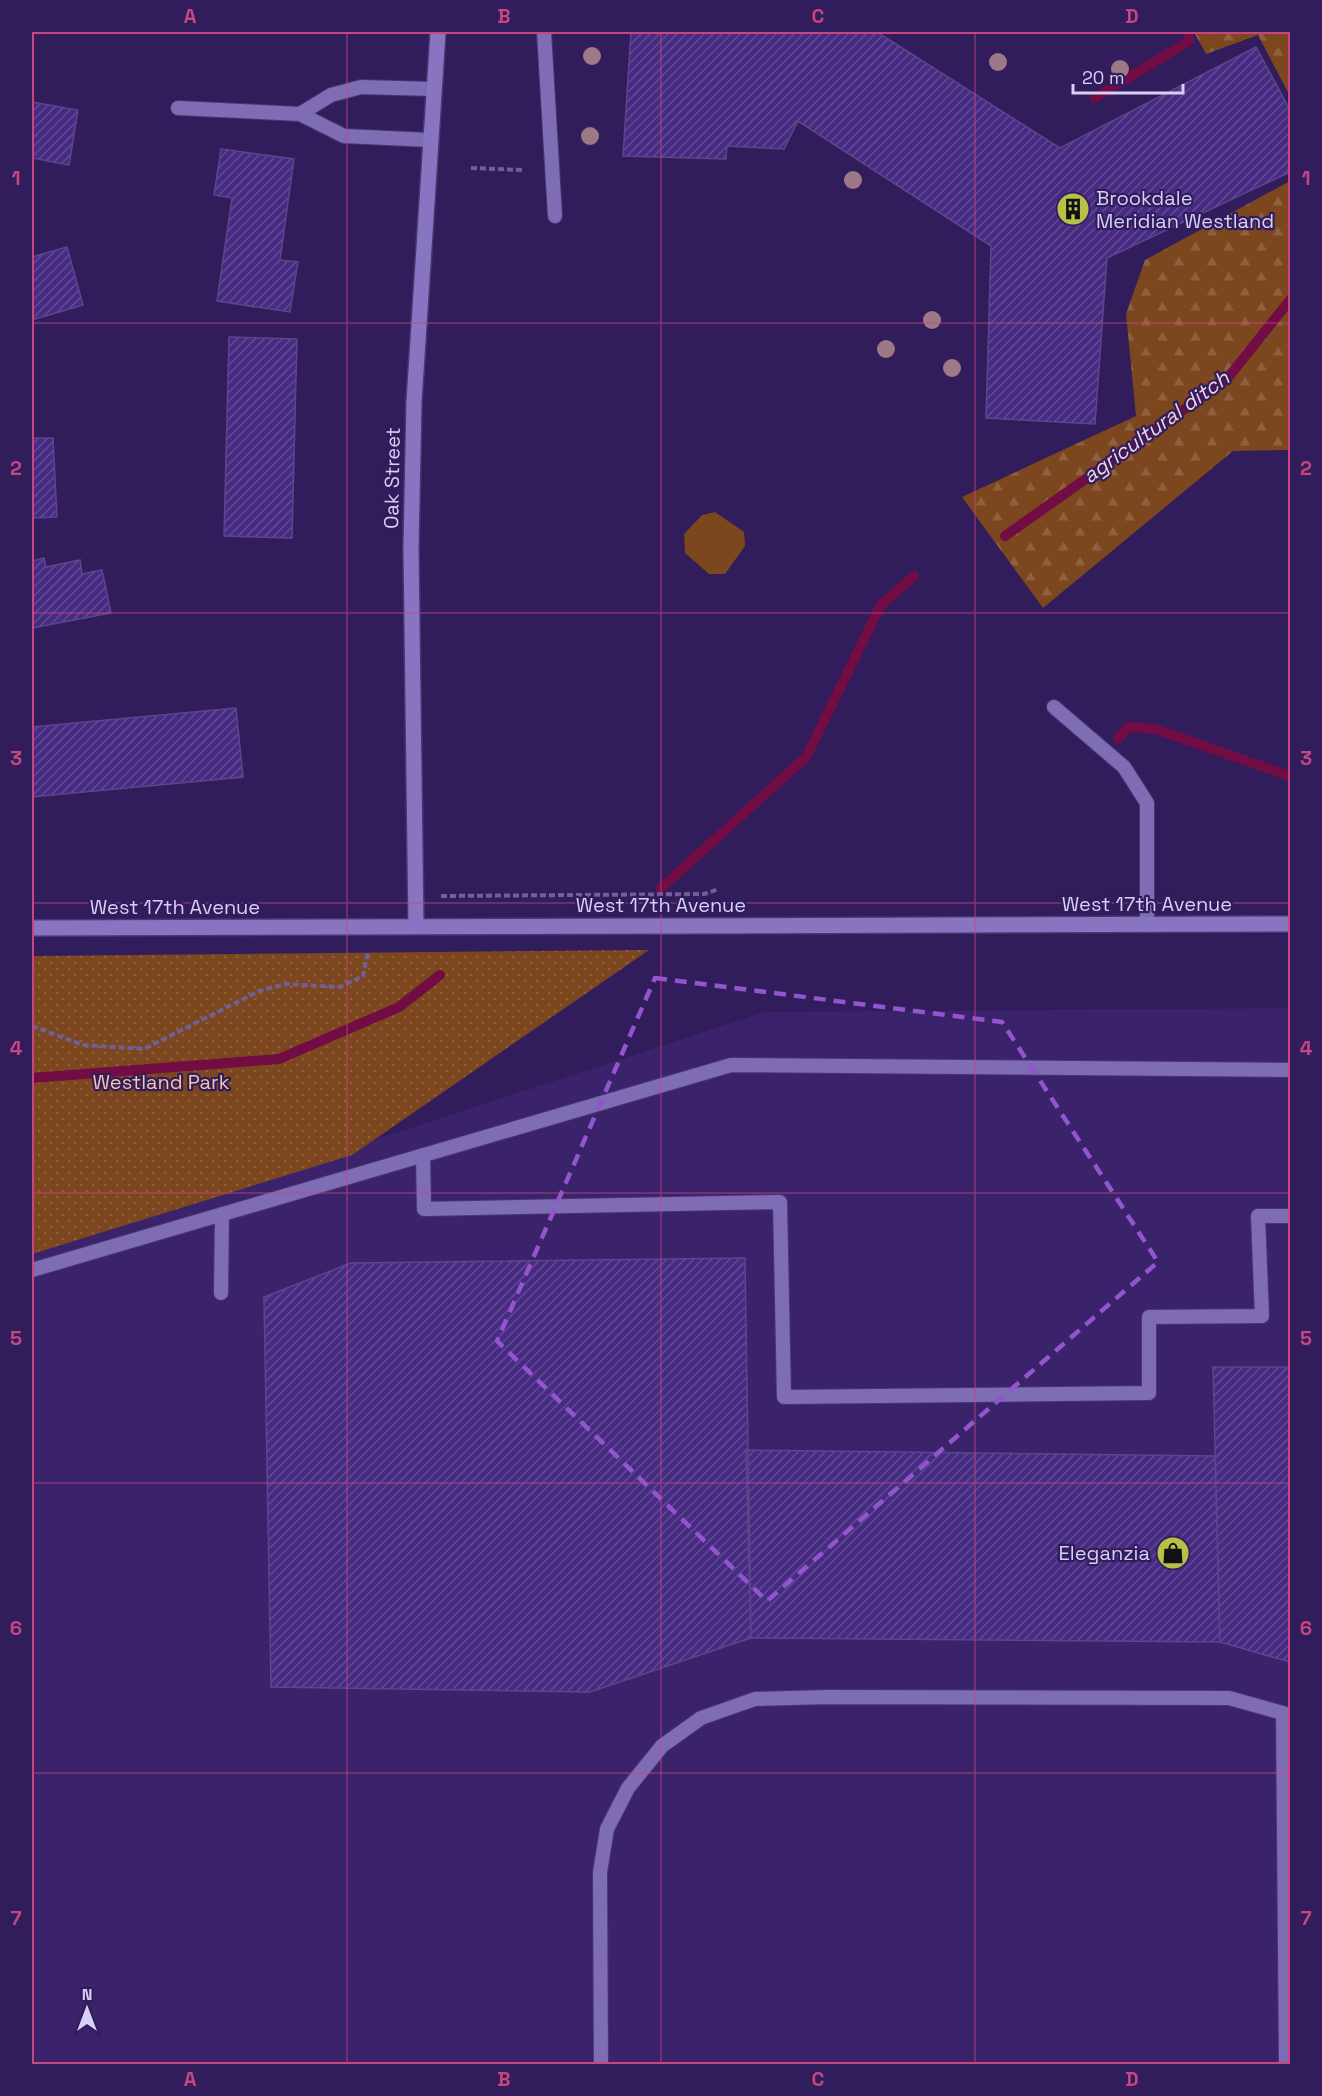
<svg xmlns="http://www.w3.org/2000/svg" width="1322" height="2096" font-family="'Space Grotesk',sans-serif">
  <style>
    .built { fill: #3a236b }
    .grass { fill: url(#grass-dots) }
    .forest { fill: url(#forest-firs) }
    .garden { fill: #7c461e }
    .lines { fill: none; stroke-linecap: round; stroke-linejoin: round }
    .stream { stroke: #710c44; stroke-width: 10 }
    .building { fill: url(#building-hatch); stroke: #59478b; stroke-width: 1.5 }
    .lane-casing { stroke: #4b366f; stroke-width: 16 }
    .secondary-casing { stroke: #4b366f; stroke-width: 18 }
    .path { stroke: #706097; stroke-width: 4; stroke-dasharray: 6 3; stroke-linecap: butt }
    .lane { stroke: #7e6db5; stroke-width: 14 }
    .secondary { stroke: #8775c2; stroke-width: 15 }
    .tree { fill: #9d7985 }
    .marked { fill: none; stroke: #9255cd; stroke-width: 4.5; stroke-dasharray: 12 8; stroke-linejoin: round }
    .grid { fill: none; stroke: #c74682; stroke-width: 1.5; stroke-opacity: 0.55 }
    .labels { text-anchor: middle; stroke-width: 4.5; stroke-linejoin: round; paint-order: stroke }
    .poi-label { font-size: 20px; fill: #d6cff6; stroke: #311c5c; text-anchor: start }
    .street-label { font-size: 20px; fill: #d6cff6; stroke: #311c5c }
    .park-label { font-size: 20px; fill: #f5c5a7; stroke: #311c5c }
    .water-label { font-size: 21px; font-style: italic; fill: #f1d4df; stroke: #311c5c }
    .neatline { fill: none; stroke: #c74682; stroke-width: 2 }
    .grid-label { font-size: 20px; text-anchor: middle; font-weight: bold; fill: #c74682 }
  </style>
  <defs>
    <pattern id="grass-dots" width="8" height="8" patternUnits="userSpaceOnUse" patternTransform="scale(1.5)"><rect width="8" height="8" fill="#7c461e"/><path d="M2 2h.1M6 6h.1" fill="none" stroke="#8e603f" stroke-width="1.8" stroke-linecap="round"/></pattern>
    <pattern id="forest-firs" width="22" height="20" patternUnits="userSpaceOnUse" patternTransform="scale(1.5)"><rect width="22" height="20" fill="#7c461e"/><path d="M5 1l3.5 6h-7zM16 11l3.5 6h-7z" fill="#8e603f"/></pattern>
    <pattern id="building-hatch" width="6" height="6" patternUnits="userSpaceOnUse" patternTransform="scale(1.5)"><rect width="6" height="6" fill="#472b82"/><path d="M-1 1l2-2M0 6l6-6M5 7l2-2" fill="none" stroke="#614994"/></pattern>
  </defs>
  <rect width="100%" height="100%" fill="#311c5c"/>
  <path class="built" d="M1290 1008V2064H32V1252L765 1012Z"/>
  <path class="grass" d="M649 950 352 1155 32 1254V956Z"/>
  <path class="forest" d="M1194 32H1290V96L1258 35 1206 54Z
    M1290 181V450L1233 451 1043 608 962 497 1136 416 1126 314 1145 260Z"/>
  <path class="garden" d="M715 512 744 532 745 546 725 574H709L685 553 684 534 702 515Z"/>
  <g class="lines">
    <path class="stream" d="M1095 98 1189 41V32
      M1005 536 1227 379 1290 300
      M1118 739 1128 727 1155 729 1290 776
      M660 889 806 757 881 605 914 576
      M32 1078 279 1059 399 1007 440 975"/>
  </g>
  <path class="building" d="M631 32H877L1060 148 1256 47 1290 110V172L1107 258 1095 424 986 418 991 246 798 121 784 149 727 146 726 159 623 156Z
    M32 102 78 110 69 165 32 158Z
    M221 149 294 159 280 260 298 262 290 312 217 301 232 198 214 195Z
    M67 247 83 305 32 320V257Z
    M229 337 297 339 292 538 224 536Z
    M32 438H53L57 517 32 518Z
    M44 558 46 567 80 560 82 574 102 570 111 613 32 628V561Z
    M236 708 243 777 32 797V727Z
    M745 1258 751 1638 590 1692 271 1687 264 1297 351 1263Z
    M1213 1367H1290V1662L1220 1642Z
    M746 1450 1215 1456 1220 1642 751 1638Z"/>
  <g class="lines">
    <defs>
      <path id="lane" d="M544 32 555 216
        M178 108 300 114 344 136 430 140
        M300 114 331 95 361 87 433 89
        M1054 707 1124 767 1147 803V925
        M423 1155 424 1209 780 1202 784 1397 1149 1393V1317L1262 1316 1258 1216H1290
        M32 1270 731 1065 1290 1070
        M221 1293 222 1214
        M1283 1713 1286 2064
        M601 2064 600 1872 607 1829 628 1788 662 1746 701 1718 755 1699 828 1697 1229 1698 1290 1715"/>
      <path id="secondary" d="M416 927 411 548 414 402 438 32
        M32 928 1290 924"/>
    </defs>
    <use href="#lane" class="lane-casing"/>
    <use href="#secondary" class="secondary-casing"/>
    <path class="path" d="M471 168 522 170
      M441 896 704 894 719 889
      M32 1026 83 1045 144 1049 259 991 286 984 340 987 363 976 368 952"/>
    <use href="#lane" class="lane"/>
    <use href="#secondary" class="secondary"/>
  </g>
  <g class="tree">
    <circle cx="592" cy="56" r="9"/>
    <circle cx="998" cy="62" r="9"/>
    <circle cx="1120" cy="69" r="9"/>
    <circle cx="590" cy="136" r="9"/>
    <circle cx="853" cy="180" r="9"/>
    <circle cx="932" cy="320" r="9"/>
    <circle cx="886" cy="349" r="9"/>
    <circle cx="952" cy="368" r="9"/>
  </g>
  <path class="marked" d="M655 978 1002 1022 1158 1262 767 1601 497 1341Z"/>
  <path class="grid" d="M347 32V2064M661 32V2064M975 32V2064M32 323H1290M32 613H1290M32 903H1290M32 1193H1290M32 1483H1290M32 1773H1290"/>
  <defs>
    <symbol id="building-disc" viewBox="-11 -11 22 22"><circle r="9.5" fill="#b7c147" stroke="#311c5c"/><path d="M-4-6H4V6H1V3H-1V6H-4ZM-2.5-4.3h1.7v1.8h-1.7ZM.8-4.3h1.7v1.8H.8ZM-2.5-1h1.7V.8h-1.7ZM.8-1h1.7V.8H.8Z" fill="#111"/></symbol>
    <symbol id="shop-disc" viewBox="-11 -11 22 22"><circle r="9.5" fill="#b7c147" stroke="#311c5c"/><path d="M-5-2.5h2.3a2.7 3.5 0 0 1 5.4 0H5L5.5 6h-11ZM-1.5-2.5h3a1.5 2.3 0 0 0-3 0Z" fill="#111"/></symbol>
  </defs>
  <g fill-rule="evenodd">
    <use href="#building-disc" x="1054" y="190" width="38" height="38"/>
    <use href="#shop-disc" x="1154" y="1534" width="38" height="38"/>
  </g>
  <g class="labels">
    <g class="poi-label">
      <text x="1096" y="205">Brookdale<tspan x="1096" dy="23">Meridian Westland</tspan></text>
      <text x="1150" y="1560" text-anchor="end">Eleganzia</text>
    </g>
    <g class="street-label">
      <text transform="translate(392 478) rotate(-89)" y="7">Oak Street</text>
      <text x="1147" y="911">West 17th Avenue</text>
      <text x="661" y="912">West 17th Avenue</text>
      <text x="175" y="914">West 17th Avenue</text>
    </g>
    <g class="park-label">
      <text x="161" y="1089">Westland Park</text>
    </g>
    <g class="water-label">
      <text transform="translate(1156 427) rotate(-36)" y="7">agricultural ditch</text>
    </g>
  </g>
  <rect width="1322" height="2096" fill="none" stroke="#311c5c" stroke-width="66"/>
  <g transform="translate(87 2009)" stroke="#311c5c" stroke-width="4.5" paint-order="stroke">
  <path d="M0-4.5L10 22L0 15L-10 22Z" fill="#d6cff6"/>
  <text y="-9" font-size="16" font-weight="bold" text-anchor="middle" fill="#d6cff6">N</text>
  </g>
  <path d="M1073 84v9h110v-9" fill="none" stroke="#d6cff6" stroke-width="3"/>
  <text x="1082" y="84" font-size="18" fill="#d6cff6" stroke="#311c5c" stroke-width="4.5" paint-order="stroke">20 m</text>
  <rect x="33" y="33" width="1256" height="2030" class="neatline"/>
  <g class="grid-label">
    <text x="190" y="23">A</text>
    <text x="504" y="23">B</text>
    <text x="818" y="23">C</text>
    <text x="1132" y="23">D</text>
    <text x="16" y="185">1</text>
    <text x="1306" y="185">1</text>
    <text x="16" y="475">2</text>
    <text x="1306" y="475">2</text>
    <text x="16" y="765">3</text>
    <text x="1306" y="765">3</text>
    <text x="16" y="1055">4</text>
    <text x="1306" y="1055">4</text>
    <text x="16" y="1345">5</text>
    <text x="1306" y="1345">5</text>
    <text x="16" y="1635">6</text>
    <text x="1306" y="1635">6</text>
    <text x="16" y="1925">7</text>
    <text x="1306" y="1925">7</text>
    <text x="190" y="2086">A</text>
    <text x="504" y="2086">B</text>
    <text x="818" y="2086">C</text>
    <text x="1132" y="2086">D</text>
  </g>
</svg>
